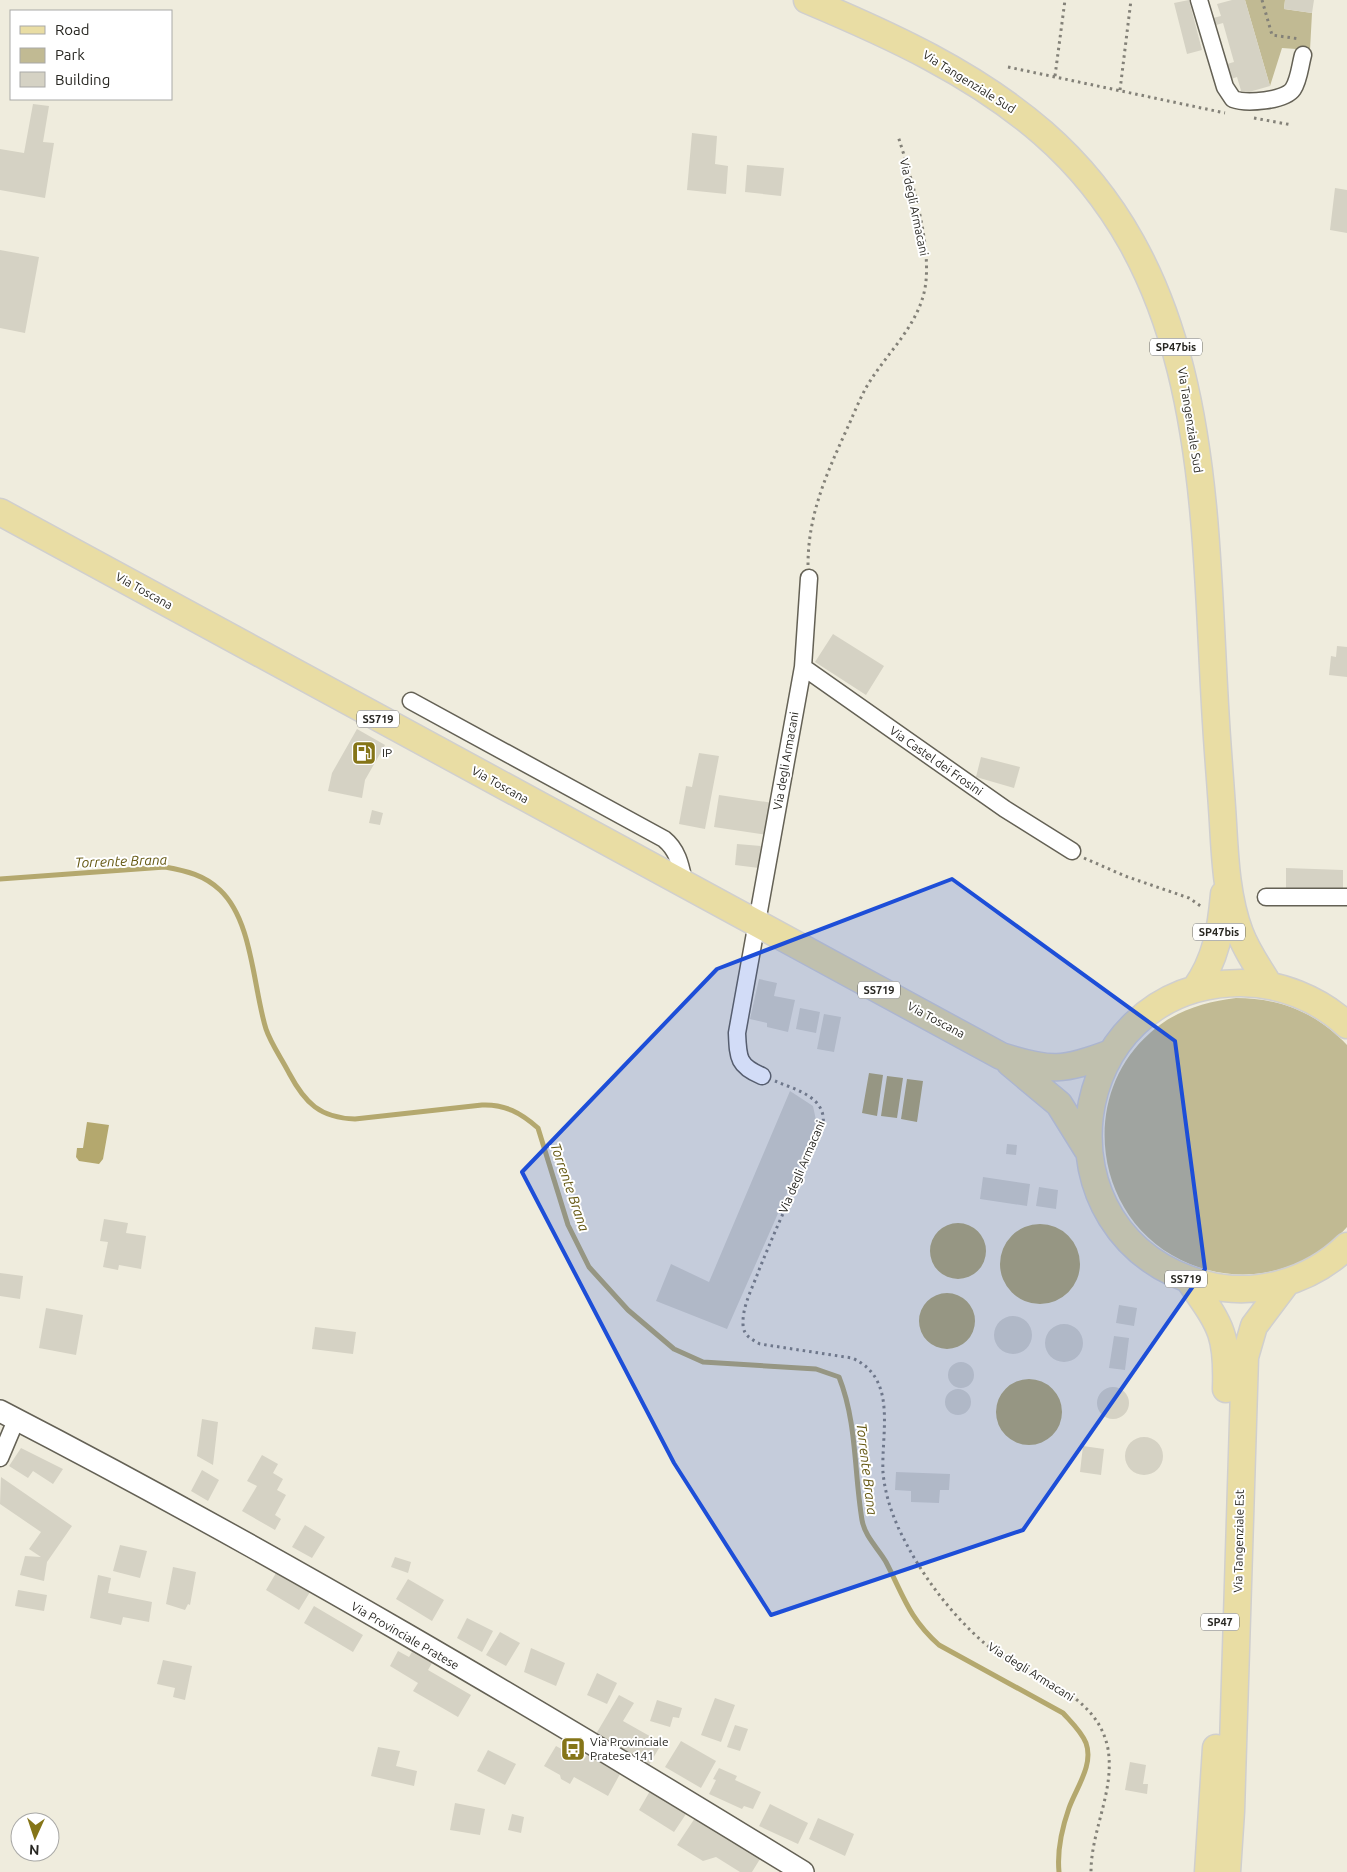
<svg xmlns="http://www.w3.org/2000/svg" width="1347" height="1872" font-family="Ubuntu,sans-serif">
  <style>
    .green { fill: #c1ba93 }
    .water { fill: #b4a86e }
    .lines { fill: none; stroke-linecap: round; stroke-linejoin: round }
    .stream { stroke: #b4a86e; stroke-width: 5 }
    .building { fill: #d5d2c4 }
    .minor-casing { stroke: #646155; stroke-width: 19 }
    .tertiary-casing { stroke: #646155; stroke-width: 24 }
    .primary-casing { stroke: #d0cfce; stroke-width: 29 }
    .path { stroke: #838178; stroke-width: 3; stroke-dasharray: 2.5 4; stroke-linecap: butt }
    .minor { stroke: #fff; stroke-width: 16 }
    .tertiary { stroke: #fff; stroke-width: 21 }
    .primary { stroke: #e9dda4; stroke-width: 26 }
    .marked { fill: #1d4ed8; fill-opacity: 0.2; stroke: #1d4ed8; stroke-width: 4; stroke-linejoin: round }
    .labels { text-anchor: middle; stroke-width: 4; stroke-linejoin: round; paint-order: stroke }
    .shield { fill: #fff; stroke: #686864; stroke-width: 1 }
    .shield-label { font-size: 11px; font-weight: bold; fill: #282722 }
    .street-label { font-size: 12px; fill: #282722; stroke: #fff }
    .poi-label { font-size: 12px; fill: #282722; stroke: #fff; text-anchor: start }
    .water-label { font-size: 14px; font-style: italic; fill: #645711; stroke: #fff }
  </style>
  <rect width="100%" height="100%" fill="#efecdd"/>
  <path class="green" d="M1245 0H1285L1284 9 1312 13 1310 50 1282 48 1270 86Z
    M1236 998C1280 998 1317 1013 1347 1045V1227C1323 1254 1290 1271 1254 1274 1228 1276 1204 1271 1181 1260 1094 1218 1078 1096 1150 1033 1174 1011 1204 1002 1236 998Z"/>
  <path class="water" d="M869 1073 883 1075 877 1116 862 1113Z
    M887 1076 903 1078 897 1118 881 1116Z
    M907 1079 923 1081 917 1122 901 1119Z
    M87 1122 109 1125 103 1159 99 1164 79 1161 76 1157 77 1148H83Z
    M930 1251a28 28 0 1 1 56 0a28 28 0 1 1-56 0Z
    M1000 1264a40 40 0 1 1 80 0a40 40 0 1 1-80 0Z
    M919 1321a28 28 0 1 1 56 0a28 28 0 1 1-56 0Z
    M996 1412a33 33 0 1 1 66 0a33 33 0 1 1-66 0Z"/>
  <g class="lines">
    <path class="stream" d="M0 879 165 867C187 871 204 875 220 890 253 921 253 988 266 1029 271 1044 282 1059 289 1073 305 1103 320 1118 355 1119L482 1105C505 1104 521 1113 538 1128L568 1225 589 1267 628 1310 674 1349 703 1362 816 1369 839 1377C857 1422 854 1472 862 1520 865 1537 878 1548 886 1562 904 1597 909 1618 939 1645L1063 1713C1072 1723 1081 1731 1086 1743 1094 1765 1076 1788 1069 1808 1062 1828 1057 1851 1059 1872"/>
  </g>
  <path class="building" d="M1189 0 1202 50 1187 54 1174 3Z
    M1232 0H1245L1270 86 1242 94 1237 77 1231 79 1227 64 1234 62 1223 23 1216 25 1213 18 1221 16 1217 4Z
    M1285 0H1314L1312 13 1284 9Z
    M33 104 49 106 43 142 54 143 45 198 0 190V149L24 153Z
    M692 133 717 136 715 164 728 166 726 194 687 190Z
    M747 165 784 168 781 196 745 192Z
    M1335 188 1347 190V233L1330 230Z
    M0 250 39 257 25 333 0 328Z
    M833 634 884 666 866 695 815 662Z
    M1337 646 1347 647V677L1329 675 1331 656 1336 657Z
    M357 729 385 745 365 780 362 798 328 791 332 773Z
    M699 753 719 756 705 829 679 824 686 786 692 787Z
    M981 757 1020 767 1014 788 976 777Z
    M719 795 773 803 768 835 714 827Z
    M372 810 383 813 380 825 369 823Z
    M737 844 761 846 759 868 735 865Z
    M1286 868 1343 870V891L1286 892Z
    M759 979 777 983 774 996 795 1000 788 1032 767 1027V1023L750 1019Z
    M800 1008 820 1012 816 1033 796 1029Z
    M824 1014 841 1017 834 1052 817 1049Z
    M790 1091 813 1106 817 1125 727 1329 656 1301 671 1264 709 1282Z
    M1007 1144 1017 1145 1016 1155 1006 1154Z
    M983 1177 1030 1184 1027 1206 980 1199Z
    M1039 1187 1058 1190 1056 1209 1036 1206Z
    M104 1219 128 1223 126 1233 146 1236 141 1269 119 1265 118 1270 103 1267 108 1242 100 1241Z
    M0 1273 23 1276 20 1299 0 1296Z
    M1119 1305 1137 1308 1134 1326 1116 1323Z
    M46 1308 83 1315 76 1355 39 1348Z
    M994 1335a19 19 0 1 1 38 0a19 19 0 1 1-38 0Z
    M1045 1343a19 19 0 1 1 38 0a19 19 0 1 1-38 0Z
    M315 1327 356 1332 353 1354 312 1349Z
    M1114 1336 1129 1338 1125 1370 1109 1368Z
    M948 1375a13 13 0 1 1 26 0a13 13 0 1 1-26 0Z
    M1097 1403a16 16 0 1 1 32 0a16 16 0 1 1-32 0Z
    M945 1402a13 13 0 1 1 26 0a13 13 0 1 1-26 0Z
    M202 1419 218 1422 213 1465 197 1456Z
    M1125 1456a19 19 0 1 1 38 0a19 19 0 1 1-38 0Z
    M1083 1446 1104 1449 1101 1475 1080 1472Z
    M21 1448 63 1469 53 1484 33 1471 28 1478 9 1466Z
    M262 1455 278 1464 273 1473 283 1479 277 1490 286 1495 275 1515 281 1519 275 1530 242 1511 257 1486 247 1481Z
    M202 1470 219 1480 208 1501 191 1491Z
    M896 1472 950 1474 949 1490H940L939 1503 911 1502V1491L895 1490Z
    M1 1477 72 1526 47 1562 44 1581 20 1575 25 1556 41 1557 29 1549 41 1532 0 1504Z
    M305 1525 325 1537 312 1558 292 1547Z
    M120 1545 147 1551 140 1578 113 1571Z
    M395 1557 411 1562 408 1573 391 1567Z
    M173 1567 196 1572 190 1605 188 1604 185 1610 166 1604Z
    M276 1573 310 1592 299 1610 266 1590Z
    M98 1575 111 1578 108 1593 152 1602 149 1622 123 1617 121 1625 90 1618Z
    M408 1579 444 1600 432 1621 396 1599Z
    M18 1590 47 1595 44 1611 15 1606Z
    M314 1606 363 1635 353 1652 304 1623Z
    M467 1618 493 1631 482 1652 457 1638Z
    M500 1632 520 1643 506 1666 486 1655Z
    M531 1648 565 1663 556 1686 524 1672Z
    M398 1651 409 1657 412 1652 432 1663 428 1670 471 1695 458 1717 413 1691 418 1683 390 1666Z
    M163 1660 192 1666 185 1700 173 1697 175 1688 157 1684Z
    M597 1673 617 1683 607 1704 587 1695Z
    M619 1695 634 1703 623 1721 662 1743 649 1765 596 1734Z
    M715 1698 735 1705 721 1742 701 1735Z
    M657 1700 682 1708 679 1718 673 1717 670 1727 650 1721Z
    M735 1725 748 1729 740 1751 727 1747Z
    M681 1741 716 1761 701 1788 665 1767Z
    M556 1746 583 1761 587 1755 620 1774 608 1796 574 1777 570 1784 561 1779 560 1775 544 1766Z
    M378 1747 400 1751 396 1766 417 1771 414 1786 371 1776Z
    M488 1750 516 1764 505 1785 477 1771Z
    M1130 1762 1146 1765 1143 1784H1148L1147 1794 1125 1790Z
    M719 1768 737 1776 735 1780 761 1792 753 1809 744 1806 742 1809 709 1794 716 1780 713 1779Z
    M650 1791 686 1814 674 1832 639 1810Z
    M455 1803 485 1809 480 1835 450 1830Z
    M770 1804 808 1823 798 1844 759 1826Z
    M512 1814 524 1817 521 1833 508 1830Z
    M695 1818 760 1859 752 1872H740L716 1857 703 1861 677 1845Z
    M818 1818 854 1834 845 1856 809 1839Z"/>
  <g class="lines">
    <defs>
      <path id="minor" d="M1199 0 1225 87 1233 99C1246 104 1285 101 1293 89 1299 80 1300 66 1303 55
        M803 667 1005 809 1072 851
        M411 701 664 839C679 851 681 868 685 886
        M1266 897H1347
        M762 1076C738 1066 738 1058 737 1033L803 667 809 578
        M0 1458 16 1420"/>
      <path id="tertiary" d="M0 1411C273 1552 541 1711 803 1872"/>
      <path id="primary" d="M807 0C890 35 974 73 1043 133 1214 282 1203 516 1216 722 1218 756 1221 789 1223 823 1225 859 1227 899 1240 933 1247 952 1259 968 1269 985
        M0 512 1001 1056C1051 1072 1063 1071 1111 1053
        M1195 989C1216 960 1221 929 1224 894
        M1347 1025C1319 999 1280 983 1241 983 1061 984 1030 1237 1204 1284 1254 1298 1310 1282 1347 1246
        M1010 1063 1059 1104 1087 1149
        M1189 1280C1220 1325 1228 1332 1226 1389
        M1208 1872 1216 1748
        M1227 1872 1231 1811 1245 1357 1254 1326 1287 1282"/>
    </defs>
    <use href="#minor" class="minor-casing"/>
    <use href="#tertiary" class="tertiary-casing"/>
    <use href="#primary" class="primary-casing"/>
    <path class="path" d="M1262 0 1272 35 1300 39
      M1008 67 1225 113
      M1055 76 1065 0
      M1120 90 1131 0
      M1254 118 1292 125
      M808 565C808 515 826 475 846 431 853 416 859 400 867 386 887 352 922 323 926 281 930 238 911 177 898 136
      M1084 858 1125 876 1189 898 1202 907
      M775 1081C796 1090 827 1097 823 1125 801 1173 779 1221 759 1270 753 1287 742 1306 743 1325 744 1336 751 1339 760 1344L852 1358C898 1378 881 1432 883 1473 885 1492 890 1509 898 1527 918 1570 947 1610 983 1642 1023 1676 1097 1689 1108 1749 1115 1791 1091 1830 1091 1872"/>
    <use href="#minor" class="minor"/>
    <use href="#tertiary" class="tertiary"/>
    <use href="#primary" class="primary"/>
  </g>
  <path class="marked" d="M952 879 1175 1041 1205 1269 1023 1530 771 1615 674 1463 522 1172 717 969Z"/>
  <defs>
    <symbol id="fuel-square" viewBox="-11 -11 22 22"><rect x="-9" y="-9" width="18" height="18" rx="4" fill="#857518" stroke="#fff"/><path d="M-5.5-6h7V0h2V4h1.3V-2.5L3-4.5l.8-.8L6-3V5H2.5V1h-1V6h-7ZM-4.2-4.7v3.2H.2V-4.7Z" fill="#fff"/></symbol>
    <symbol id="bus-square" viewBox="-11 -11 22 22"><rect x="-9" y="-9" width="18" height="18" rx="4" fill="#857518" stroke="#fff"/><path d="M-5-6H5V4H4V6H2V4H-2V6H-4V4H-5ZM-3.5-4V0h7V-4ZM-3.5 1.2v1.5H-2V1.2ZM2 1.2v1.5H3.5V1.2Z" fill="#fff"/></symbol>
  </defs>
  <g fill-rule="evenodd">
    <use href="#fuel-square" x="350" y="739" width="28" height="28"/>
    <use href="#bus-square" x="559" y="1735" width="28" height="28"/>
  </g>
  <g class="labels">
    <g class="shield">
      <rect x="1150" y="338.5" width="52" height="17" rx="4"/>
      <rect x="357" y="710.5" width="42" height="17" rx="4"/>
      <rect x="1193" y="923.5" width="52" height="17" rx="4"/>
      <rect x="858" y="981.5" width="42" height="17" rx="4"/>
      <rect x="1165" y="1270.5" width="42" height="17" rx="4"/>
      <rect x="1201" y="1613.5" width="38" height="17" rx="4"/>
    </g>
    <g class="shield-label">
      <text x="1176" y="351">SP47bis</text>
      <text x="378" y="723">SS719</text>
      <text x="1219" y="936">SP47bis</text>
      <text x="879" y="994">SS719</text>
      <text x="1186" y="1283">SS719</text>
      <text x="1220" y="1626">SP47</text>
    </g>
    <g class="street-label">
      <text transform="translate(969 82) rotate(32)" y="4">Via Tangenziale Sud</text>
      <text transform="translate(914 207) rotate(78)" y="4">Via degli Armacani</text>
      <text transform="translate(1190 420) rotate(81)" y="4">Via Tangenziale Sud</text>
      <text transform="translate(144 591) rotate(29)" y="4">Via Toscana</text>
      <text transform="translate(786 761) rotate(-80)" y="4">Via degli Armacani</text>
      <text transform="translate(936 761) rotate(35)" y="4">Via Castel dei Frosini</text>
      <text transform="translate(500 785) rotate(29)" y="4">Via Toscana</text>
      <text transform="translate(936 1020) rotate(28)" y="4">Via Toscana</text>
      <text transform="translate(802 1167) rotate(-67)" y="4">Via degli Armacani</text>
      <text transform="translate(1239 1541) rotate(-89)" y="4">Via Tangenziale Est</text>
      <text transform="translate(405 1636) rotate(30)" y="4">Via Provinciale Pratese</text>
      <text transform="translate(1031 1672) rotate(32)" y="4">Via degli Armacani</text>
    </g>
    <g class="poi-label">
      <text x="382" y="757">IP</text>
      <text x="590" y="1746">Via Provinciale<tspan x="590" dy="14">Pratese 141</tspan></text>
    </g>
    <g class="water-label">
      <text transform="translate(121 861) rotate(-2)" y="5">Torrente Brana</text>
      <text transform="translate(570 1187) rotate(71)" y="5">Torrente Brana</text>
      <text transform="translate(867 1469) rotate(83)" y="5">Torrente Brana</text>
    </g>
  </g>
  <rect x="10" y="10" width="162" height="90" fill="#ffffff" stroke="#a9a9a7"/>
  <rect x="20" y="26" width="25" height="8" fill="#e9dda4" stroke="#a9a9a7"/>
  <text x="55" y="35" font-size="15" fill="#282722">Road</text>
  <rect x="20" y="48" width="25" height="15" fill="#c1ba93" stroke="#a9a9a7"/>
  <text x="55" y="60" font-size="15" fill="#282722">Park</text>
  <rect x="20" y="72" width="25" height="15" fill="#d5d2c4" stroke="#a9a9a7"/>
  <text x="55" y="85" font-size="15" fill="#282722">Building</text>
  <g transform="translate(35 1837) rotate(183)"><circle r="24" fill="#ffffff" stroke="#a9a9a7"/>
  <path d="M0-4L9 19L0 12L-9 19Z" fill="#857518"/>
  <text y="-8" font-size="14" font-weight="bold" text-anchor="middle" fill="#282722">N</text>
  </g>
</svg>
